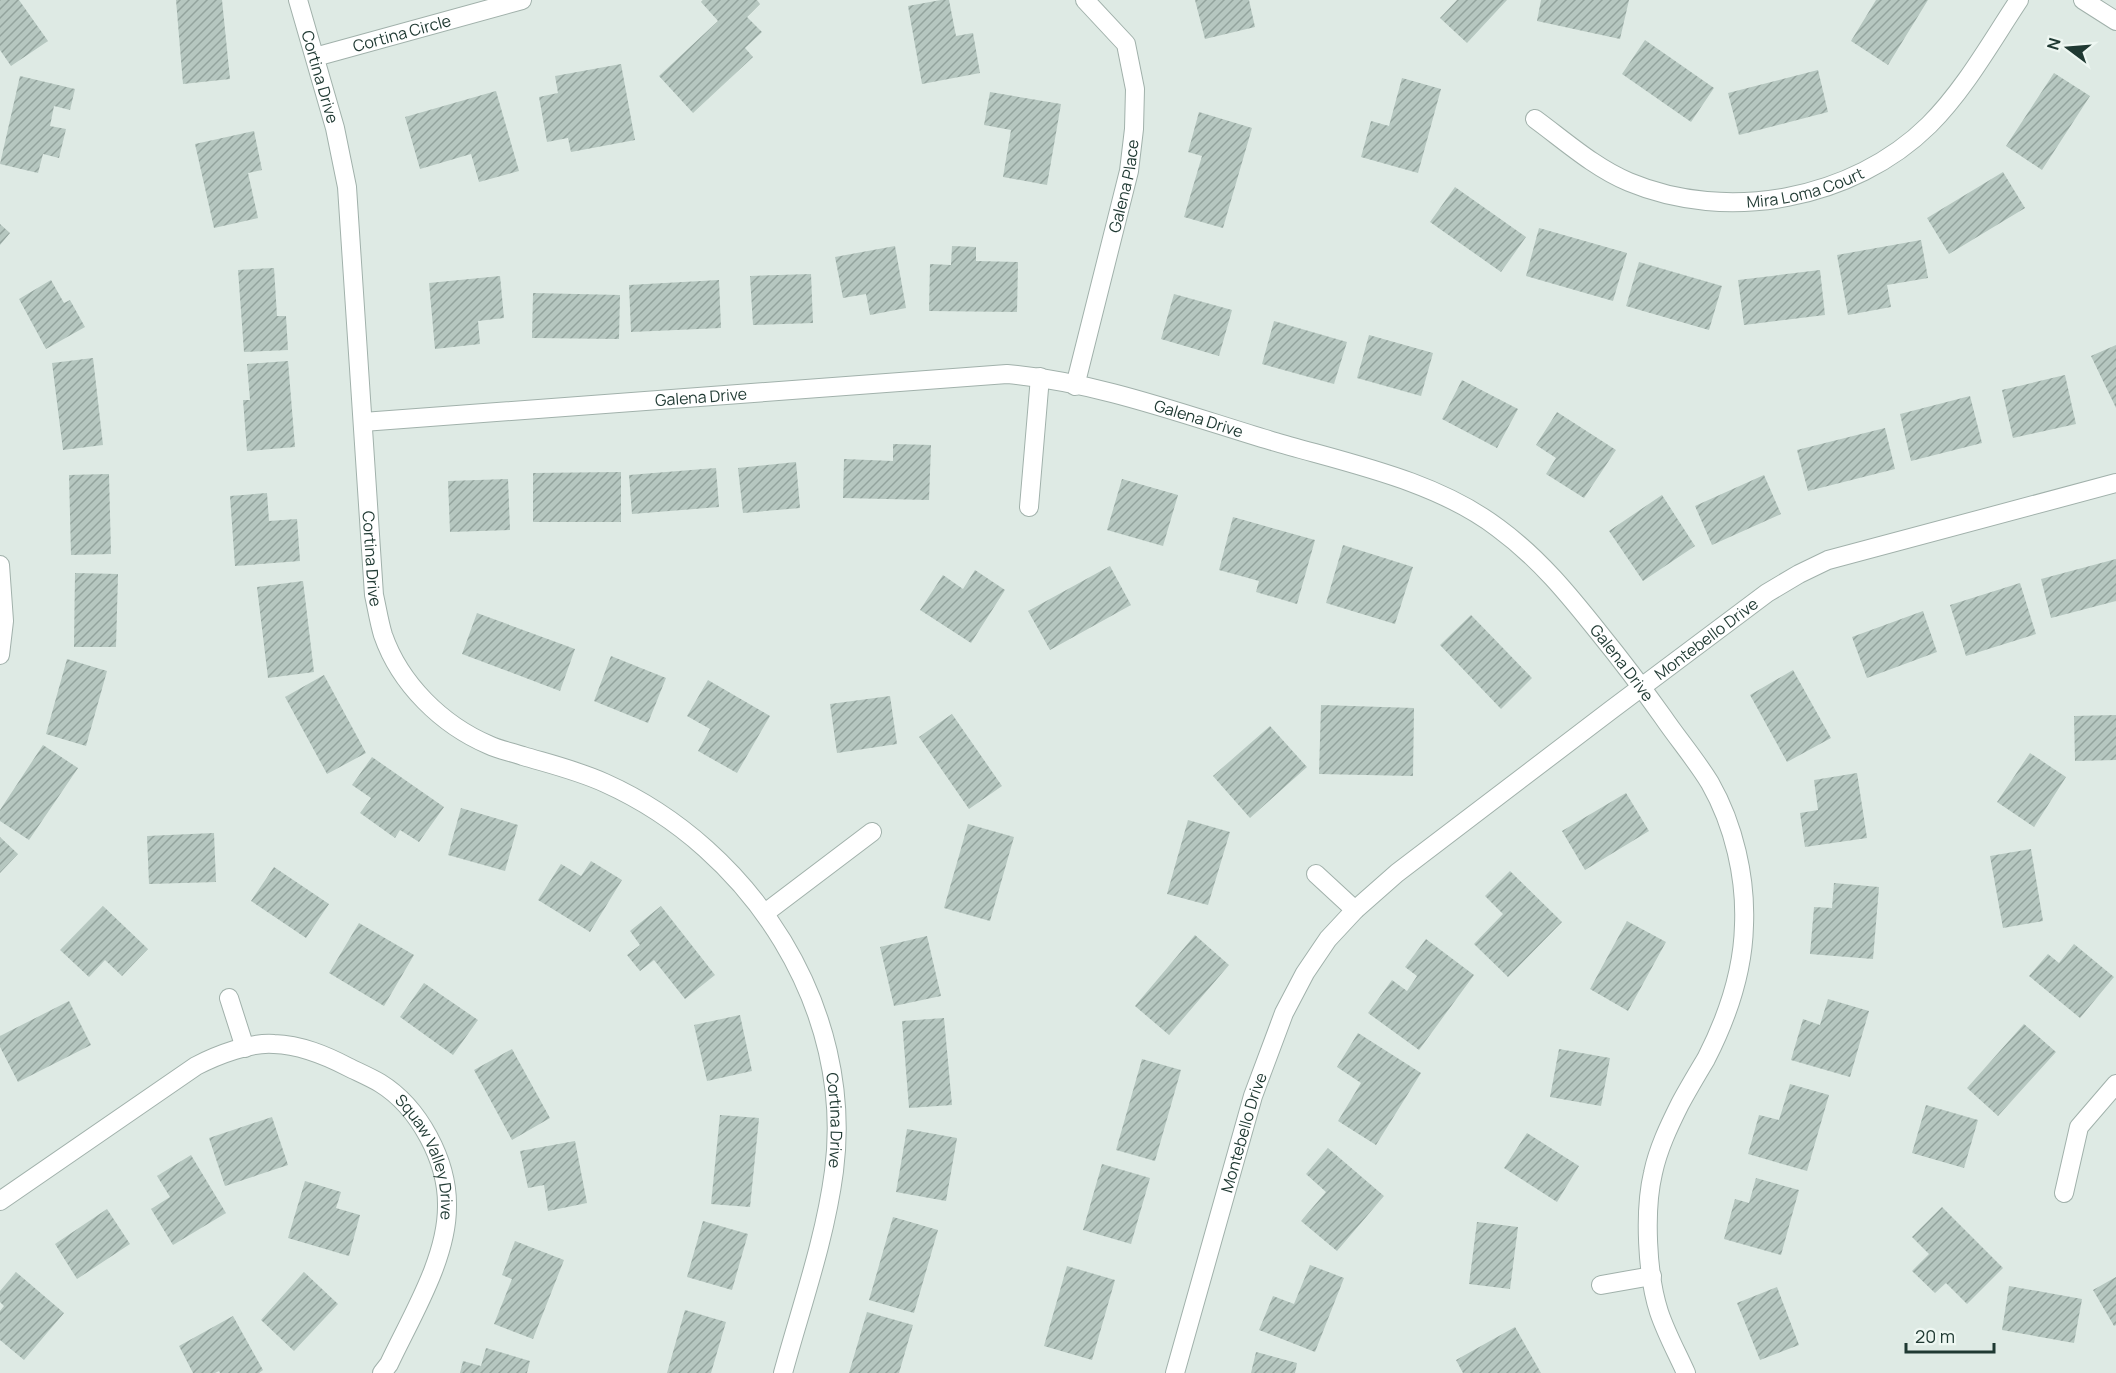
<svg xmlns="http://www.w3.org/2000/svg" width="2116" height="1373" font-family="Manrope,sans-serif">
  <style>
    .building { fill: url(#building-hatch) }
    .lines { fill: none; stroke-linecap: round; stroke-linejoin: round }
    .minor-casing { stroke: #a1b1ab; stroke-width: 20 }
    .minor { stroke: #fff; stroke-width: 18 }
    .labels { text-anchor: middle; stroke-width: 5; stroke-linejoin: round; paint-order: stroke }
    .street-label { font-size: 16px; fill: #1f3932; stroke: #eef7f2 }
  </style>
  <defs>
    <pattern id="building-hatch" width="6" height="6" patternUnits="userSpaceOnUse" patternTransform="scale(1.5)"><rect width="6" height="6" fill="#b6c7c0"/><path d="M-1 1l2-2M0 6l6-6M5 7l2-2" fill="none" stroke="#93a39d"/></pattern>
  </defs>
  <rect width="100%" height="100%" fill="#deeae4"/>
  <path class="building" d="M0 0H19L48 41 11 66 0 50Z
    M176 0H222L230 79 183 84Z
    M703 0H757L760 4 747 17 762 32 745 48 753 57 693 113 659 76 718 21 701 2Z
    M941 0H949L956 36 973 33 980 73 922 84 908 6Z
    M1195 0H1249L1255 27 1205 39Z
    M1457 0H1507L1467 43 1440 18Z
    M1541 0H1629L1620 39 1537 21Z
    M1876 0H1928L1888 65 1851 41Z
    M1645 40 1714 88 1691 122 1622 74Z
    M621 64 635 140 571 152 568 138 547 142 539 97 558 93 555 76Z
    M1818 70 1828 112 1739 135 1728 93Z
    M2054 73 2090 96 2042 170 2006 146Z
    M20 76 75 89 70 110 54 106 50 126 66 129 59 158 43 154 38 173 0 164Z
    M1402 78 1441 89 1418 173 1361 157 1371 121 1389 126Z
    M496 91 519 171 479 182 471 154 420 169 405 117Z
    M990 92 1061 104 1047 185 1003 177 1011 130 984 125Z
    M1199 112 1252 128 1223 228 1184 217 1202 156 1188 152Z
    M254 131 262 170 248 173 258 218 214 228 195 144Z
    M2003 172 2025 208 1949 254 1927 218Z
    M1455 187 1526 237 1501 272 1430 222Z
    M0 224 10 233 0 245Z
    M1539 228 1627 253 1613 301 1526 276Z
    M1921 240 1928 278 1887 285 1891 307 1848 315 1837 255Z
    M895 246 906 308 870 315 866 294 843 298 835 257Z
    M952 246 976 247V261L1018 262 1017 312 929 311 930 264 951 265Z
    M1639 262 1722 286 1709 330 1626 306Z
    M274 268 277 316H286L288 350 244 352 238 270Z
    M1820 270 1825 315 1744 325 1738 280Z
    M811 274 813 323 753 325 750 276Z
    M500 276 504 318 478 321 480 344 435 349 429 283Z
    M51 280 64 303 70 300 85 327 46 349 19 299Z
    M719 280 721 328 631 332 629 285Z
    M533 293 620 295 619 339 532 338Z
    M1174 294 1232 310 1219 356 1161 339Z
    M1274 321 1347 342 1334 384 1262 364Z
    M1369 335 1433 353 1421 396 1357 378Z
    M2116 345V408L2091 356Z
    M93 358 103 445 63 450 52 363Z
    M288 361 295 447 247 451 243 400H250L247 364Z
    M2065 375 2076 424 2013 438 2002 390Z
    M1462 380 1518 409 1497 448 1442 419Z
    M1970 396 1982 443 1911 461 1900 414Z
    M1557 412 1616 450 1584 498 1546 474 1556 458 1536 445Z
    M1885 428 1895 469 1808 491 1797 450Z
    M893 444 931 445 929 500 843 498 844 459 893 461Z
    M796 462 800 508 743 513 738 468Z
    M716 468 719 507 632 514 629 475Z
    M621 472V522H533V473Z
    M109 474 111 554 71 555 69 475Z
    M1764 475 1781 514 1712 545 1695 506Z
    M508 479 510 530 450 532 448 481Z
    M1122 479 1178 495 1163 546 1107 530Z
    M267 493 269 521 297 519 300 561 235 566 230 496Z
    M1662 495 1695 546 1643 581 1609 531Z
    M1233 517 1315 540 1297 604 1256 592 1259 581 1219 570Z
    M1343 545 1413 567 1395 624 1326 603Z
    M2116 559V601L2051 618 2041 579Z
    M1110 566 1131 605 1050 650 1028 611Z
    M975 570 1005 590 971 643 920 610 943 575 963 589Z
    M75 573 118 574 116 647H74Z
    M303 581 314 672 268 678 257 587Z
    M2020 583 2036 634 1966 656 1950 605Z
    M1923 611 1937 652 1867 678 1852 637Z
    M477 613 575 649 560 691 462 654Z
    M1471 615 1532 678 1501 709 1440 645Z
    M611 656 666 678 648 723 594 701Z
    M67 659 107 671 86 746 46 734Z
    M1793 670 1831 738 1787 762 1750 695Z
    M324 675 366 753 327 774 285 697Z
    M708 680 770 716 737 773 698 751 710 729 687 716Z
    M890 696 897 744 837 753 830 704Z
    M1321 705 1414 708 1413 776 1319 774Z
    M952 714 1002 786 969 809 919 737Z
    M2116 715V760L2075 761 2074 716Z
    M1270 726 1307 767 1250 818 1213 776Z
    M43 745 78 768 29 840 0 821V810Z
    M2030 753 2066 777 2034 827 1997 802Z
    M372 757 444 807 419 842 400 830 395 838 360 813 371 798 352 785Z
    M1857 773 1867 838 1805 847 1800 813 1818 810 1814 780Z
    M1626 793 1649 831 1585 870 1562 831Z
    M461 808 518 825 505 871 448 855Z
    M1188 820 1230 832 1208 905 1167 894Z
    M968 824 1014 837 990 921 944 908Z
    M214 833 216 882 149 884 147 836Z
    M0 837 18 854 0 873Z
    M2031 849 2043 921 2003 928 1990 856Z
    M591 861 622 880 590 932 538 900 561 864 581 876Z
    M274 867 329 904 306 938 251 901Z
    M1510 871 1562 922 1508 977 1474 944 1503 914 1485 896Z
    M1834 883 1879 887 1873 959 1810 954 1814 907 1832 908Z
    M103 906 148 949 122 976 105 960 89 977 60 950Z
    M661 906 715 975 685 999 654 960 640 971 627 955 640 945 630 931Z
    M1627 921 1666 942 1628 1011 1590 989Z
    M359 923 414 955 384 1006 329 973Z
    M1195 935 1229 965 1169 1035 1135 1006Z
    M927 936 941 996 894 1006 880 947Z
    M1426 939 1474 975 1419 1050 1368 1013 1392 980 1407 991 1417 976 1405 967Z
    M2074 944 2114 977 2080 1018 2029 976 2048 954 2059 963Z
    M424 983 478 1020 453 1055 400 1017Z
    M1828 999 1869 1011 1850 1077 1791 1060 1803 1019 1820 1025Z
    M69 1001 91 1045 18 1082 0 1047V1036Z
    M740 1015 752 1071 707 1081 694 1025Z
    M944 1018 952 1105 909 1108 902 1021Z
    M2024 1024 2056 1052 1998 1116 1967 1088Z
    M1358 1033 1421 1073 1376 1145 1338 1121 1361 1083 1337 1067Z
    M512 1049 550 1118 512 1140 474 1070Z
    M1559 1049 1610 1058 1601 1106 1550 1097Z
    M1142 1059 1181 1070 1155 1161 1116 1150Z
    M1790 1084 1829 1095 1807 1171 1748 1154 1759 1115 1779 1120Z
    M1926 1105 1978 1120 1964 1168 1912 1153Z
    M720 1115 759 1118 750 1207 711 1204Z
    M272 1117 288 1165 225 1186 209 1138Z
    M907 1129 957 1138 946 1201 896 1192Z
    M1527 1133 1579 1166 1557 1202 1504 1168Z
    M575 1141 587 1203 548 1211 544 1185 528 1188 520 1151Z
    M1328 1148 1384 1196 1337 1251 1301 1221 1326 1192 1306 1174Z
    M191 1155 226 1213 173 1245 151 1209 170 1197 157 1176Z
    M1102 1164 1150 1178 1131 1244 1083 1230Z
    M1756 1178 1799 1190 1781 1255 1724 1239 1735 1199 1749 1203Z
    M305 1181 341 1192 336 1208 360 1215 349 1256 288 1238Z
    M1942 1207 2003 1268 1967 1304 1946 1283 1935 1293 1912 1271 1929 1254 1912 1237Z
    M107 1209 130 1244 77 1279 55 1244Z
    M893 1217 938 1230 914 1313 869 1300Z
    M703 1221 748 1234 732 1290 687 1277Z
    M1477 1222 1518 1227 1510 1289 1469 1284Z
    M515 1241 564 1260 533 1339 494 1324 512 1279 502 1275Z
    M1310 1265 1344 1278 1315 1352 1259 1330 1273 1296 1294 1304Z
    M1067 1266 1115 1280 1092 1360 1044 1346Z
    M16 1272 64 1313 24 1360 0 1340V1311L4 1306 0 1302V1291Z
    M304 1272 338 1304 294 1351 261 1320Z
    M2116 1277V1325L2114 1326 2093 1290Z
    M2009 1286 2082 1299 2074 1343 2002 1330Z
    M1777 1287 1799 1345 1760 1360 1737 1303Z
    M685 1310 726 1322 711 1373H667Z
    M867 1312 913 1325 899 1373H849Z
    M233 1316 263 1370 259 1373H220L219 1371 215 1373H193L179 1346Z
    M1515 1327 1541 1373H1463L1456 1360Z
    M486 1348 530 1361 527 1373H460L463 1361 481 1366Z
    M1256 1352 1297 1363 1295 1373H1251Z"/>
  <g class="lines">
    <defs>
      <g id="minor">
        <path id="s1" d="M298 0 335 128 347 187 374 595C377 608 379 622 383 635 400 684 442 725 489 745 499 750 512 752 523 756 550 764 579 771 605 783 752 849 855 1009 834 1171 825 1240 801 1307 783 1373"/>
        <path d="M2083 0 2116 21"/>
        <path id="s2" d="M315 57 522 0"/>
        <path id="s3" d="M1535 119C1565 141 1595 168 1629 182 1727 223 1853 200 1929 125 1965 89 1991 42 2019 0"/>
        <path id="s4" d="M1075 386 1129 171 1134 129 1135 89 1126 44 1085 0"/>
        <path id="s5" d="M363 422 1007 374C1098 382 1185 415 1272 441 1347 463 1435 480 1498 528 1539 558 1569 595 1600 634 1622 661 1643 689 1663 717 1678 739 1696 760 1710 783 1734 825 1746 878 1744 925 1743 972 1727 1018 1706 1059 1697 1074 1688 1089 1680 1104 1669 1126 1658 1149 1653 1173 1644 1211 1647 1275 1659 1312 1666 1333 1677 1353 1686 1373"/>
        <path d="M1029 507 1040 377"/>
        <path d="M0 565 4 621 0 655"/>
        <path d="M1316 874 1355 910"/>
        <path d="M765 913 872 832"/>
        <path d="M229 998 245 1048"/>
        <path d="M2064 1193 2079 1127 2116 1084"/>
        <path id="s6" d="M0 1201 196 1066C217 1055 251 1042 274 1044 301 1045 325 1055 348 1067 358 1072 370 1077 380 1083 419 1107 448 1161 447 1207 447 1259 411 1317 389 1364L382 1373"/>
        <path d="M1601 1285 1652 1276"/>
        <path id="s7" d="M1175 1373 1253 1096 1284 1013 1305 973 1328 939 1355 910 1397 873 1611 710 1767 593 1799 574 1828 560 2116 483"/>
      </g>
    </defs>
    <use href="#minor" class="minor-casing"/>
    <use href="#minor" class="minor"/>
  </g>
  <g class="labels">
    <g class="street-label">
      <text dy="6" stroke="none"><textPath href="#s2" startOffset="90">Cortina Circle</textPath></text>
      <text dy="6" stroke="none"><textPath href="#s1" startOffset="80">Cortina Drive</textPath></text>
      <text dy="6" stroke="none"><textPath href="#s3" startOffset="294">Mira Loma Court</textPath></text>
      <text dy="6" stroke="none"><textPath href="#s4" startOffset="206">Galena Place</textPath></text>
      <text dy="6" stroke="none"><textPath href="#s5" startOffset="339">Galena Drive</textPath></text>
      <text dy="6" stroke="none"><textPath href="#s5" startOffset="843">Galena Drive</textPath></text>
      <text dy="6" stroke="none"><textPath href="#s1" startOffset="566">Cortina Drive</textPath></text>
      <text dy="6" stroke="none"><textPath href="#s7" startOffset="946">Montebello Drive</textPath></text>
      <text dy="6" stroke="none"><textPath href="#s5" startOffset="1347">Galena Drive</textPath></text>
      <text dy="6" stroke="none"><textPath href="#s1" startOffset="1353">Cortina Drive</textPath></text>
      <text dy="6" stroke="none"><textPath href="#s7" startOffset="250">Montebello Drive</textPath></text>
      <text dy="6" stroke="none"><textPath href="#s6" startOffset="525">Squaw Valley Drive</textPath></text>
    </g>
  </g>
  <g transform="translate(2068 48) rotate(286)" stroke="#eef7f2" stroke-width="4.5" paint-order="stroke">
  <path d="M0-4.5L10 22L0 15L-10 22Z" fill="#1f3932"/>
  <text y="-9" font-size="16" font-weight="bold" text-anchor="middle" fill="#1f3932">N</text>
  </g>
  <path d="M1906 1343v9h88v-9" fill="none" stroke="#1f3932" stroke-width="3"/>
  <text x="1915" y="1343" font-size="18" fill="#1f3932" stroke="#eef7f2" stroke-width="4.5" paint-order="stroke">20 m</text>
</svg>
